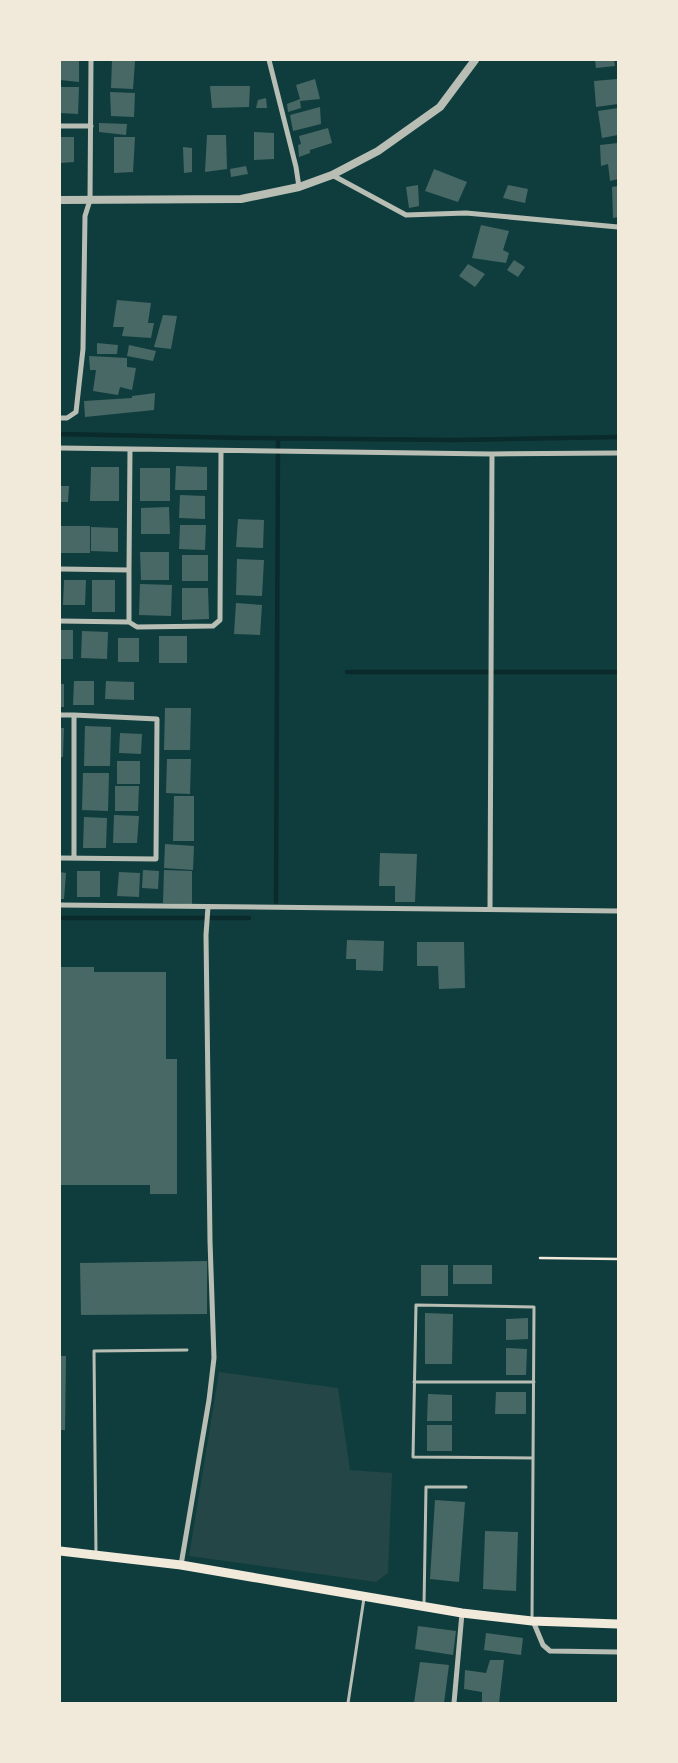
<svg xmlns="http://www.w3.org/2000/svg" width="678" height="1763" font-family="Inter,sans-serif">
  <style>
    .green { fill: #244646 }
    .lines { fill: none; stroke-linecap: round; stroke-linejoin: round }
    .stream { stroke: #0a2a2b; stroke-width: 4.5 }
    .building { fill: #486865 }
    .path { stroke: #f1e9da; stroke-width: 2.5 }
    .service { stroke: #b8beb3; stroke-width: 3 }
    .minor { stroke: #b8beb3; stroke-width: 5 }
    .tertiary { stroke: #b8beb3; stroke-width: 8 }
    .secondary { stroke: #f1e9da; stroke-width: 9 }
  </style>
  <rect width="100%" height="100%" fill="#0f3d3e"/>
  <path class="green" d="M219 1372 338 1388 350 1470 392 1473 388 1573 376 1582 189 1556Z"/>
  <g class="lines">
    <path class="stream" d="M60 434 244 438 455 440 618 437
      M347 672H618
      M276 902 278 439
      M60 918H249"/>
  </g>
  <path class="building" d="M60 60H79V82L60 80Z
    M112 60 135 61 133 89 111 88Z
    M595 60H614L615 66 596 68Z
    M315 79 320 99 300 101 301 108 288 112 287 104 300 99 296 85Z
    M617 79 618 104 596 107 594 81Z
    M210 86H250L249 107 212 108Z
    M61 87H79L78 114 60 113Z
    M110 92 135 93 134 117 111 116Z
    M266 98 267 108H256L258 100Z
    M320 107 321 124 293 131 290 115Z
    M618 108V135L602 138 598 111Z
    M99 123 127 124 126 135 99 132Z
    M328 128 332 143 310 150V153L299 157 298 145 301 144 299 136Z
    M254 132 274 133V159L254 160Z
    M207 135H226L227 169 205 172Z
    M60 137H74V162L60 163Z
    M114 137H135L133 172 114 173Z
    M618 143V179L610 181 608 164 601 166 600 145Z
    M183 147 192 148V172L184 173Z
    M246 166 248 174 231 177 230 169Z
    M434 169 467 182 458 202 425 191Z
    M418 185 419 206 409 208 406 187Z
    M508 185 528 189 525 203 503 198Z
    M618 186V217L613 218 612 187Z
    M481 225 509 231 503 250 509 253 506 263 472 258Z
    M514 260 525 267 518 277 507 270Z
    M468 264 485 274 475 287 459 276Z
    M117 300 151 303 148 323H154L151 338 122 336 124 327H113Z
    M163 315 177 316 171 349 154 347Z
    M97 343 118 345 117 354H97Z
    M129 345 156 351 153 361 127 356Z
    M89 356 127 358V367L136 368 132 390 120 387 118 395 93 391 96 370H90Z
    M155 393 154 410 85 417 84 401 132 398V396Z
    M176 466 207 467V490H175Z
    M91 467H119V501H90Z
    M140 468H170V501H140Z
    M60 486H69L68 502H60Z
    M180 495 205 496V519L179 518Z
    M169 507 170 534H141V508Z
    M238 519 264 520 263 548 236 547Z
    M180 525H206L205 550 179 549Z
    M61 526H90V553H61Z
    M91 527 118 528V552L91 551Z
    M140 552H169V580H141Z
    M182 555H208V581H182Z
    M237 559 264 560 262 596 236 595Z
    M64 580H86L85 605H63Z
    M92 580H115V612H92Z
    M140 584 172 585 171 616 139 615Z
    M182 588H208L209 619 182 620Z
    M236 603 262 605 260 635 234 634Z
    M60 630H73V659H60Z
    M82 631 108 632 107 659 81 658Z
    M159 636H187V663H159Z
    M118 638H139V662H118Z
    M74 681H94V705H73Z
    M106 681 134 682V700L105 699Z
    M60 684H64V707H60Z
    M165 708H191L190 750H164Z
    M85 726 111 727 110 766H84Z
    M60 728H64L63 757H60Z
    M120 733 142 734 141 754 119 753Z
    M167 759H191L190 794 166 793Z
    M117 761H140V784H117Z
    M83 773H109L108 811 82 810Z
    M115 786H139L138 811H115Z
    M174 796H194V841H173Z
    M114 815 139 816 137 843H113Z
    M84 817 107 818 106 848H83Z
    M165 844 194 846 193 870 164 868Z
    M380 853 417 854 415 902H395V886H379Z
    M143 870 159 871 158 889 142 888Z
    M164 870 192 871V904L163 903Z
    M77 871H100V897H77Z
    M60 872 66 873 64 899H60Z
    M119 872 140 873 139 897 117 896Z
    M347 940 384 941 383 971 356 970V959H346Z
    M417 942H464L465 988 439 989 438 966H417Z
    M60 967H94V972H166V1059H177V1194H150V1185H60Z
    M207 1261V1314L81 1315 80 1263Z
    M421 1265H448V1296H421Z
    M453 1265H492V1284H453Z
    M425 1313 453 1314 452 1364H425Z
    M528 1318V1339L506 1340V1319Z
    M506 1348 527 1349 526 1375H506Z
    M60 1356H66L65 1430H60Z
    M496 1392H526V1414H495Z
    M428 1394 452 1395V1421H427Z
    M427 1425H452V1451H427Z
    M435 1500 465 1502 459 1582 430 1579Z
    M485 1531 518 1532 516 1591 483 1589Z
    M418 1626 456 1631 453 1655 415 1649Z
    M486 1633 523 1638 521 1655 484 1650Z
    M490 1660H504L499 1703H482V1692L464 1689 465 1670 486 1673Z
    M420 1662 449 1665 444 1703H414Z"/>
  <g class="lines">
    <path class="path" d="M540 1258 618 1259"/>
    <path class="service" d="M414 1382H534
      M96 1555 94 1351 187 1350
      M424 1606 426 1487H466
      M532 1620 534 1307 416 1305 413 1457 533 1458
      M348 1703 364 1598"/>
    <path class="minor" d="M269 60 296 167 299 187
      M60 126H91
      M332 175 406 215 466 213 618 227
      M60 418H67L76 412 83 349 85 216 90 200 91 60
      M60 448 492 454 618 453
      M60 569 129 570 130 449
      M60 621 129 622V570
      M129 622 137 627 213 626 220 620 221 451
      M60 715H74V858
      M60 858 156 859 157 719 74 715
      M60 905 618 911
      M490 909 492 454
      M181 1565 209 1400 214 1358 210 1241 206 935 208 907
      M533 1621 543 1645 550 1651 618 1652
      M454 1703 462 1613"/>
    <path class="tertiary" d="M60 200 241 199 299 187 332 175 378 151 440 107 475 60"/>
    <path class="secondary" d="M60 1551 181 1565 462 1613 532 1621 618 1624"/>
  </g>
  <rect width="678" height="1763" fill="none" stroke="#f1e9da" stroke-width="122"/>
</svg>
